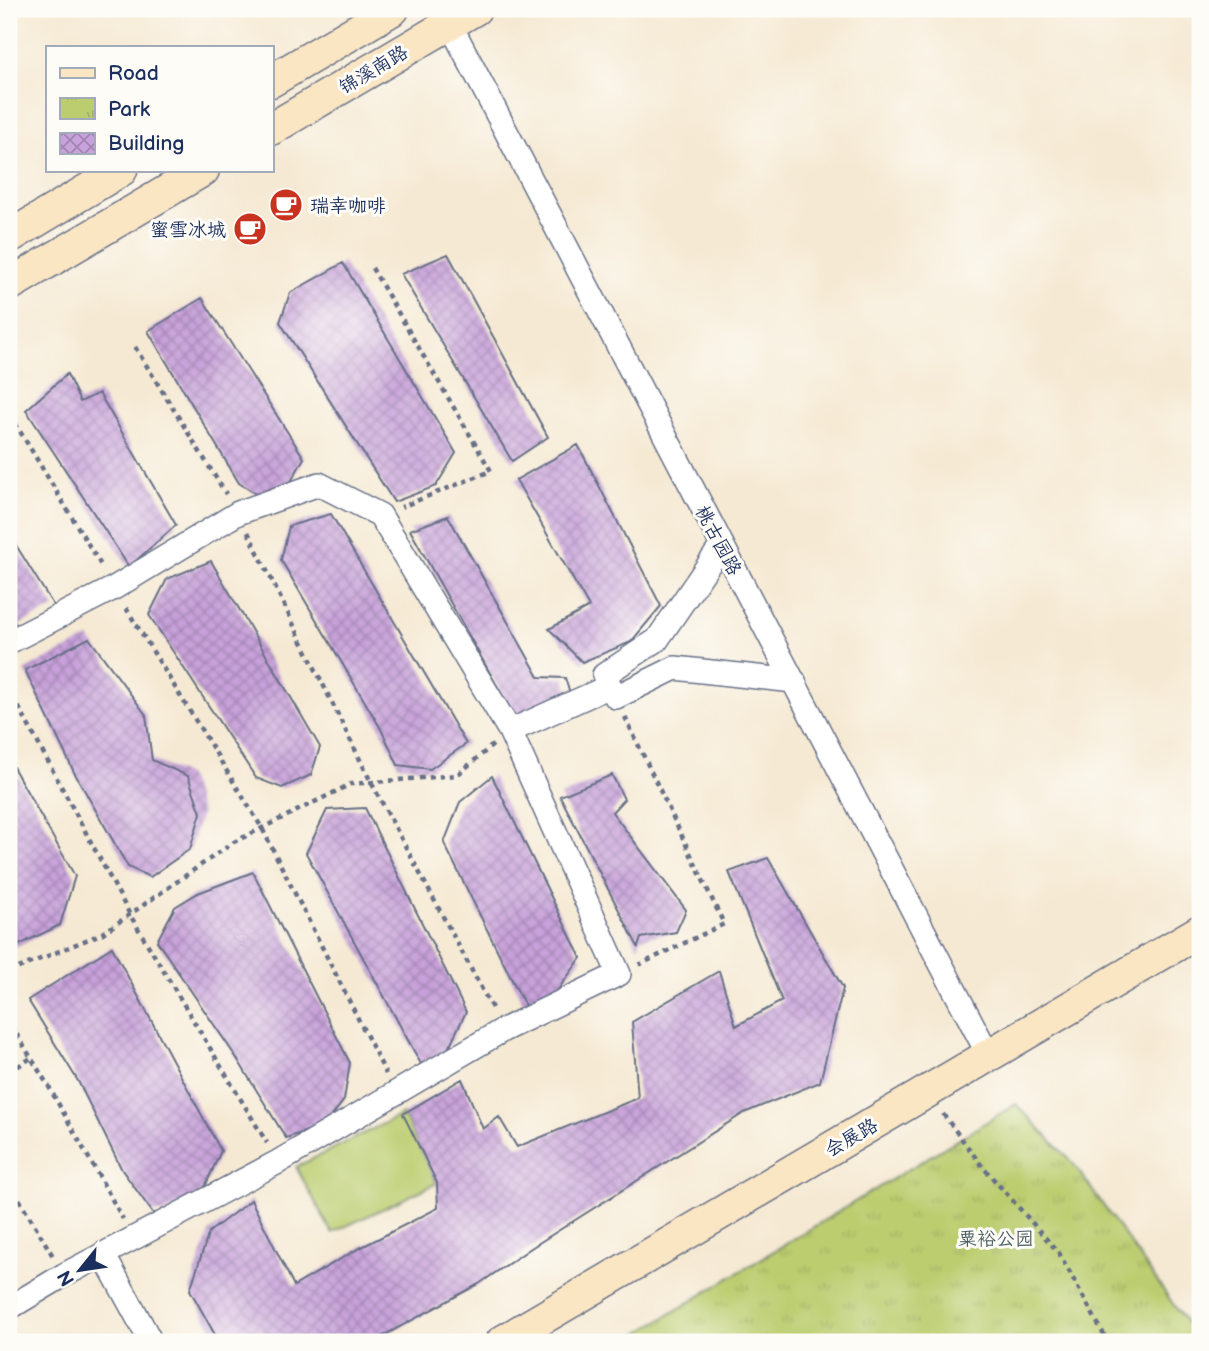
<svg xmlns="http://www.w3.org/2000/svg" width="1209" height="1351" font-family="'Balsamiq Sans','LXGW WenKai TC',sans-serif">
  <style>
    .grass { fill: #bccd6f; stroke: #6c7e66; stroke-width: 2 }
    .park { fill: url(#park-tufts); stroke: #6c7e66; stroke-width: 2 }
    .building { fill: url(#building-cross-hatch) }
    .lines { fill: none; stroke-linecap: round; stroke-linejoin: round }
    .street-casing { stroke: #677087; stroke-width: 26 }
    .secondary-casing { stroke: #677087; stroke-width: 35 }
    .path { stroke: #677087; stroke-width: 4.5; stroke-dasharray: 5 5; stroke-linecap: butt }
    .street { stroke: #fff; stroke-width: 23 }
    .secondary { stroke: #fbe6c4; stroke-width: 32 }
    .labels { text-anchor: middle; stroke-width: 6; stroke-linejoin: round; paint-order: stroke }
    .street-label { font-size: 19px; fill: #1b2f5e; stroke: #fdfcf7 }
    .poi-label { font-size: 19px; fill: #1b2f5e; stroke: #fdfcf7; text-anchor: start }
    .park-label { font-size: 19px; fill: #4b5e63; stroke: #fdfcf7 }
  </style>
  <defs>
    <pattern id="park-tufts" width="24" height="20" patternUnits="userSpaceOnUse" patternTransform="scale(1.75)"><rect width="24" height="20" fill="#bccd6f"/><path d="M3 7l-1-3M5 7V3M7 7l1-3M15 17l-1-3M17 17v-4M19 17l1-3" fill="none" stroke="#a1b063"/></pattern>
    <pattern id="building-cross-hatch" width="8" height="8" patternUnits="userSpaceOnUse" patternTransform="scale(1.75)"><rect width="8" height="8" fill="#c8a2da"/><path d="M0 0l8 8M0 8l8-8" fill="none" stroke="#a284b4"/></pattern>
  </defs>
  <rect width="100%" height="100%" fill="#fdfcf7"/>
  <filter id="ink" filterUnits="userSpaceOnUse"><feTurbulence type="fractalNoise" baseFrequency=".0143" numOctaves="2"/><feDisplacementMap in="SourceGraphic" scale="14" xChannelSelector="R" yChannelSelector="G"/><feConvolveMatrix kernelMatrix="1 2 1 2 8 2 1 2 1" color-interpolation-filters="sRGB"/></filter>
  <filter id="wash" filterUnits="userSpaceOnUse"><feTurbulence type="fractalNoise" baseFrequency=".00686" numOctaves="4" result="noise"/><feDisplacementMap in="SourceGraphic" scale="28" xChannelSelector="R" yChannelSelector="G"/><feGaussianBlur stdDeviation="1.57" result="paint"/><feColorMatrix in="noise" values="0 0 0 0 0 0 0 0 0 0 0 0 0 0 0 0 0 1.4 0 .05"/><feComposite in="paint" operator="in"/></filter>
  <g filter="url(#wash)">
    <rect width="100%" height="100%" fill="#f5e9d3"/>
    <path class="grass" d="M403 1114 437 1183 332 1233 296 1167Z"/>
    <path class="park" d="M1016 1104 1073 1163 1200 1342H624Z"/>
    <g id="blocks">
      <path class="building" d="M448 254 548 437 512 461 401 274Z
        M343 263 456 453 436 486 394 502 280 322 290 293Z
        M202 298 304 458 288 487 258 495 239 483 148 331Z
        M67 374 80 402 99 393 176 525 129 567 26 410Z
        M578 445 661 606 631 642 582 662 549 629 589 607 516 480Z
        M331 514 466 744 430 769 398 765 381 729 281 560 289 526Z
        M448 516 539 677 565 678 571 697 515 718 410 530Z
        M9 534 55 608 17 626 9 612Z
        M211 561 320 747 311 775 282 788 256 778 149 615 167 579Z
        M89 638 146 715 152 760 188 776 201 813 190 849 150 877 128 867 74 772 25 670Z
        M9 760 75 876 60 925 11 949 9 946Z
        M612 775 624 799 612 812 686 910 676 932 641 938 638 947 560 796Z
        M492 776 581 958 554 995 526 1008 444 843 460 802Z
        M365 808 466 1012 445 1055 421 1064 306 853 327 810Z
        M768 858 843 988 820 1082 744 1113 531 1248 479 1284 372 1342H219L190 1290 209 1232 251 1200 294 1286 356 1250 438 1208 437 1183 403 1114 462 1079 483 1129 499 1117 517 1147 638 1098 632 1022 719 971 736 1026 782 1001 729 872Z
        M253 872 350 1063 344 1100 325 1125 286 1138 236 1057 157 941 175 907 198 893Z
        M112 947 221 1151 202 1193 164 1213H153L122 1170 78 1081 28 1000Z"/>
    </g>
  </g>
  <g filter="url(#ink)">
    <use href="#blocks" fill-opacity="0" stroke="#677087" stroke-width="2"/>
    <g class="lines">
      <defs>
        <path id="street" d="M450 24 989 1056
          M722 545 657 640 604 675 616 697 675 668 794 681
          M9 642 114 588 238 513 319 484 380 515 510 731 619 974 503 1030 278 1162 64 1275 9 1308
          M510 731 610 686
          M103 1254 151 1342"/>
        <path id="secondary" d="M271 81 393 9
          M271 129 475 9
          M9 237 121 170
          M9 285 203 170
          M502 1342 1200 931"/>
      </defs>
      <use href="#street" class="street-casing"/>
      <use href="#secondary" class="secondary-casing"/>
      <path class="path" d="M372 268 491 471 401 507
        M135 347 226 494
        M15 423 102 567
        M248 532 371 782 493 1010
        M126 608 262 828 386 1074
        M9 689 130 915 267 1143
        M625 717 724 924 639 965
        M9 972 103 933 234 842 351 784 457 775 493 745
        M9 1016 14 1030 49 1087 123 1219
        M9 1072 31 1058
        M943 1114 982 1166 1059 1253 1108 1342
        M9 1182 53 1256"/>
      <use href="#street" class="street"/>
      <use href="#secondary" class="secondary"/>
    </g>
  </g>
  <defs>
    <symbol id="cafe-disc" viewBox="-11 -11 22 22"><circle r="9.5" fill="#c8321e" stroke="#fdfcf7"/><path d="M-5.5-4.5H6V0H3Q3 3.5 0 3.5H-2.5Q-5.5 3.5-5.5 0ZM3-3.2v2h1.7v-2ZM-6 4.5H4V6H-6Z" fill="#fff"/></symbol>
  </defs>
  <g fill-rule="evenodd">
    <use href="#cafe-disc" x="267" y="186" width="38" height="38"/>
    <use href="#cafe-disc" x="231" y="210" width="38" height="38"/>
  </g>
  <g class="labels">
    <g class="street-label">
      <text transform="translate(373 69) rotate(-31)" y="7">锦溪南路</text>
      <text transform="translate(719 540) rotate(62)" y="7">桃古园路</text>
      <text transform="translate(851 1137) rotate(-30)" y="7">会展路</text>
    </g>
    <g class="poi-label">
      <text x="310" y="212">瑞幸咖啡</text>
      <text x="226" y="236" text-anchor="end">蜜雪冰城</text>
    </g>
    <g class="park-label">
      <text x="996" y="1245">粟裕公园</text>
    </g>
  </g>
  <rect width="1209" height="1351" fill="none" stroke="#fdfcf7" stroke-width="35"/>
  <rect x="46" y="46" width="228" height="126" fill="#fdfcf7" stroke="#a3aaba" stroke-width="2"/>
  <rect x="60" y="68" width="35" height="10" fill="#fbe6c4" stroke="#a3aaba" stroke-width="2"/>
  <text x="108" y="80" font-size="21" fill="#1b2f5e">Road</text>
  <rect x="60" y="98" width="35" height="21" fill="url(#park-tufts)" stroke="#a3aaba" stroke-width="2"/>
  <text x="108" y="116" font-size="21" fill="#1b2f5e">Park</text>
  <rect x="60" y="133" width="35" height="21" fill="url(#building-cross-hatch)" stroke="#a3aaba" stroke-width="2"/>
  <text x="108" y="150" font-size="21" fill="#1b2f5e">Building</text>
  <g transform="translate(80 1270) rotate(240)" stroke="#fdfcf7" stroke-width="5" paint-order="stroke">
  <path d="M0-5L12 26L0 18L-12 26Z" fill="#1b2f5e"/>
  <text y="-10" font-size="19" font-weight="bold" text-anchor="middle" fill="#1b2f5e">N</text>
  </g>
</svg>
